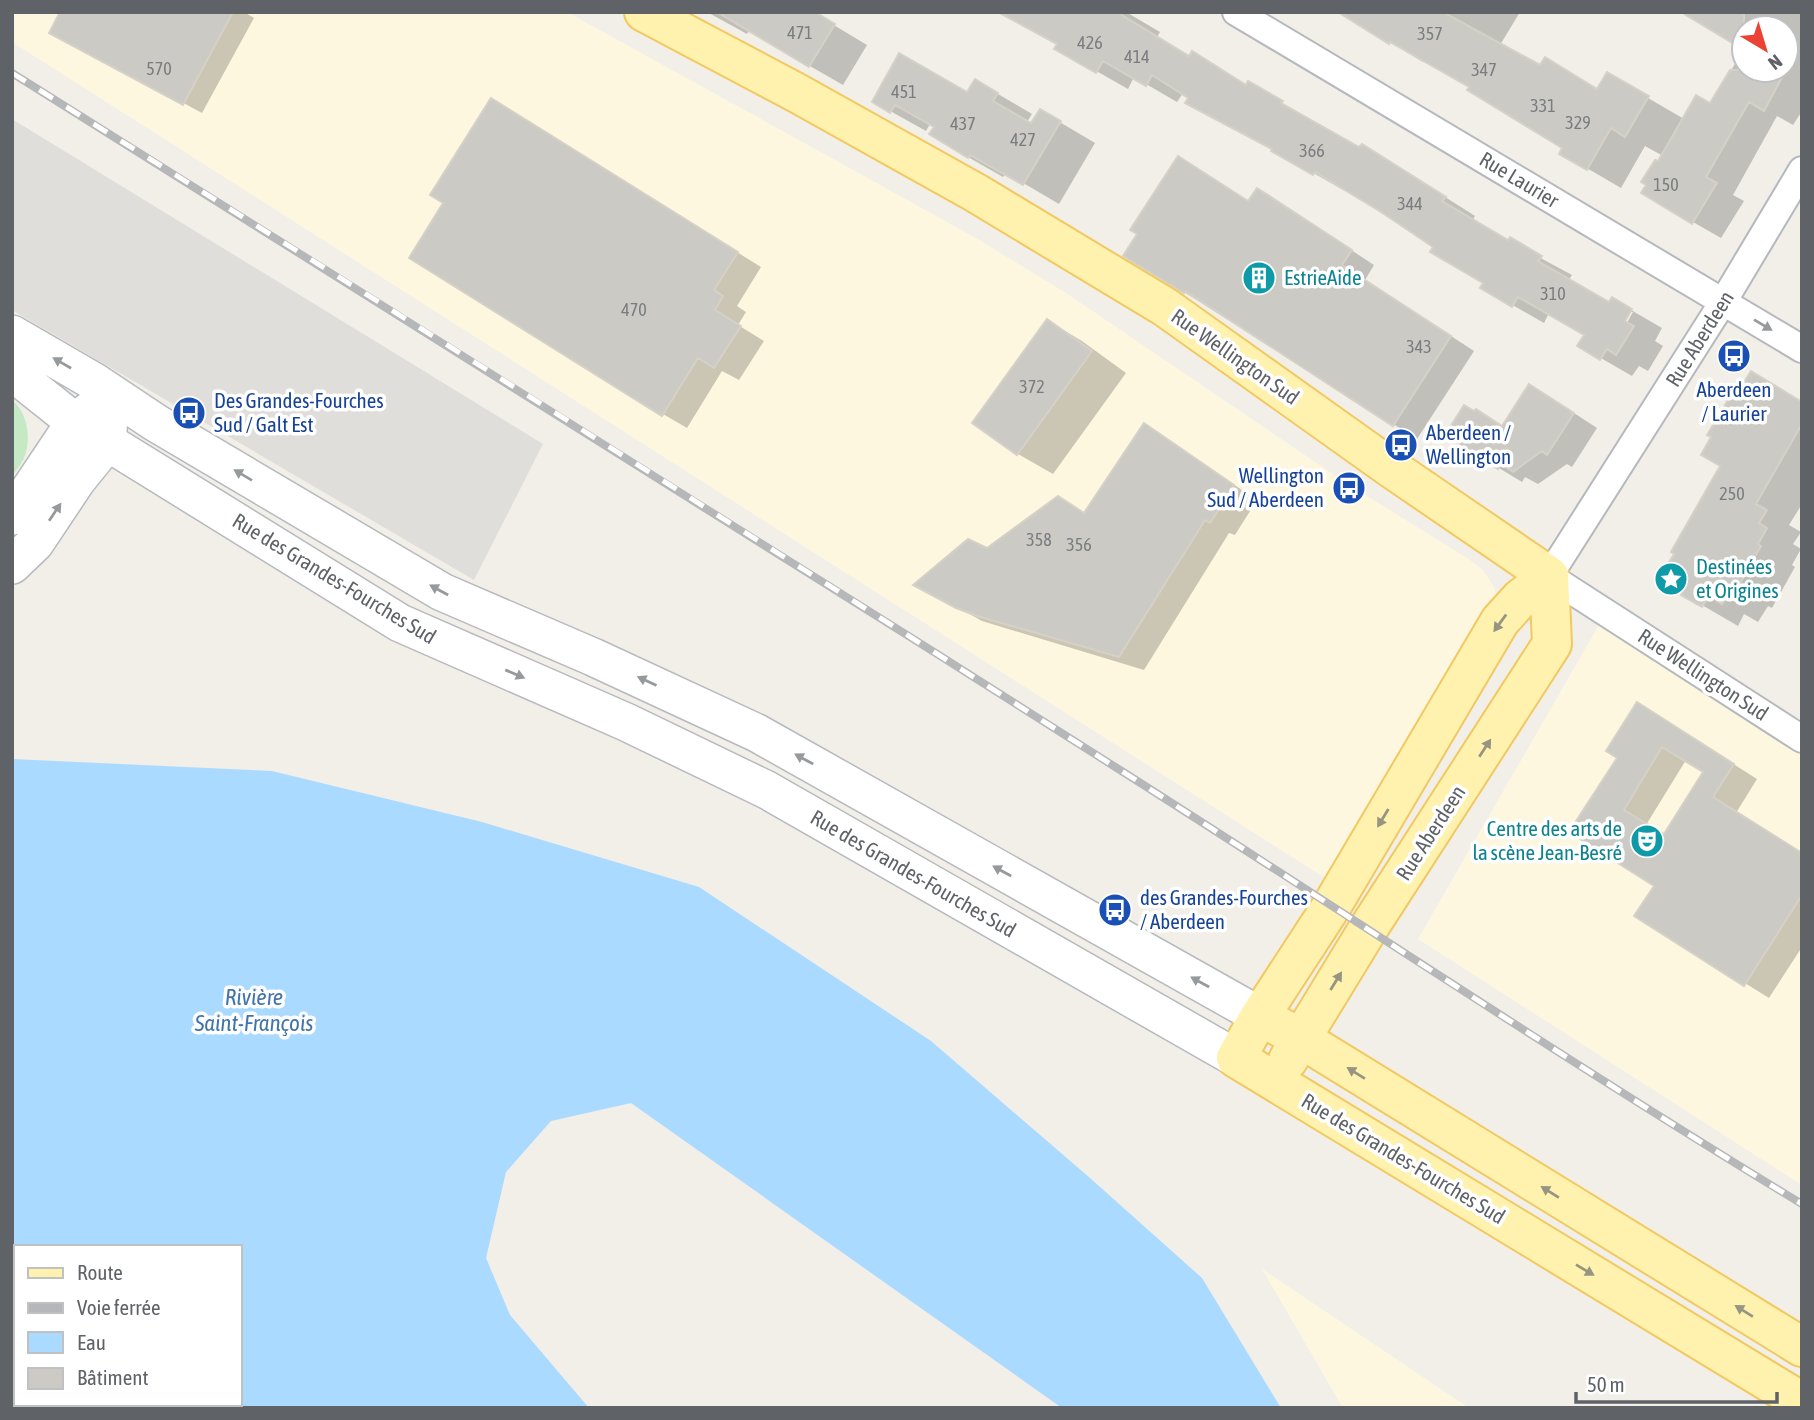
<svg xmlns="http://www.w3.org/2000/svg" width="1814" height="1420" font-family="'Asap Condensed',sans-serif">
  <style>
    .commercial { fill: #fef7e0 }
    .industrial { fill: #e0deda }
    .green { fill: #c5e8c5 }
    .water { fill: #aadaff; fill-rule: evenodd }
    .shadow { fill: #0003; fill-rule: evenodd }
    .building { fill: #cccac5; stroke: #d6d1c6; stroke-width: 2; fill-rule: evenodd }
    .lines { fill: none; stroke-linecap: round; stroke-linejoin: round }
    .minor-casing { stroke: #b5b8bc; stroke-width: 30 }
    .secondary-casing { stroke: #b6babf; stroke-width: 40 }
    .primary-casing { stroke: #f2c960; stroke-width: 42 }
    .minor { stroke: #fff; stroke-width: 26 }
    .secondary { stroke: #fff; stroke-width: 37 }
    .primary { stroke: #fff2af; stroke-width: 38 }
    .rail-casing { stroke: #b6b7b8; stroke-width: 8 }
    .rail { stroke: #fff; stroke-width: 5; stroke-dasharray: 16; stroke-linecap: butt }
    .oneway { fill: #979a9d }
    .oneway2 { fill: #979581 }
    .labels { text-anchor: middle; stroke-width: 7; stroke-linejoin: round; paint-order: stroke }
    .number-label { font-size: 18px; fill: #7a7d7f }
    .street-label { font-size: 21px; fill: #5f6368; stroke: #fff }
    .culture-label { font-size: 21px; fill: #0d838f; stroke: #fff; text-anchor: start }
    .transit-label { font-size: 21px; fill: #164399; stroke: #fff; text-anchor: start }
    .water-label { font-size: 23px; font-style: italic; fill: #4174aa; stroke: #fff }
  </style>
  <rect width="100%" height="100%" fill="#f1efe8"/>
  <path class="commercial" d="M12 12H567L976 238 1066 293 1346 483 1467 558 1483 570 1495 589 1496 611 1333 883 12 42Z
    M1599 625 1802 745V1185L1418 939Z
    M1262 1269 1469 1408H1343Z"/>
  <path class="industrial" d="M12 119 543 444 474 580 12 310Z"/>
  <path class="green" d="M12 400C26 411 31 435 26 452 24 461 17 469 12 476Z"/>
  <path class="water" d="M12 759 272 771 482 822 699 887 931 1041 1090 1178 1202 1278 1281 1408H1062L631 1103 551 1121 506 1172 486 1258 510 1315 589 1408H12ZM16 1247H240V1404H16Z"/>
  <path class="shadow" d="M62 12H244L254 18 202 113 70 42Z
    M707 12H812L867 45 843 85 749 31 747 34Z
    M1001 12H1126L1160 32 1157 37 1190 57 1247 86 1249 84 1360 150 1393 164 1475 216 1472 221 1572 275 1568 281 1609 304 1612 299 1662 328 1655 341 1663 346 1648 371 1639 366 1632 376 1580 346 1586 335 1549 313 1544 323 1483 288 1486 283 1435 246 1346 189 1345 191 1273 150 1183 93 1177 102 1134 77 1128 89 1056 48 1058 44ZM1629 312H1633L1623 330 1619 328Z
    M1340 12H1520L1500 45 1541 67 1598 91 1607 74 1684 119 1710 105 1744 49V70H1786V28H1744V48L1705 24 1709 12H1797L1802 15V111L1793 125 1777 116 1733 195 1744 201 1721 238 1693 222 1658 164 1663 156 1645 146 1621 188 1561 153 1565 147 1471 86 1424 60 1423 62Z
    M976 81 1032 114 1027 122 1032 125 1041 111 1095 143 1059 204 1006 173 1003 177 968 157 936 127 930 124 926 131 874 102 968 94Z
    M515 114 761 267 737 306 746 312 738 325 764 341 739 380 722 371 687 428 663 414Z
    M1179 158 1249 202 1281 204 1374 265 1365 280 1474 351 1417 439 1184 292Z
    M1048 321 1082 341 1126 373 1053 474 1018 454 975 423Z
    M1554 400 1597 428 1572 467 1567 464 1538 484 1525 477 1522 482 1499 468 1504 427Z
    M1802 403V504L1789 525 1801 532 1793 544 1801 549 1792 565 1795 567 1772 608 1768 606 1758 622 1744 614 1738 626 1683 594Z
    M1145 425 1257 500 1235 535 1229 533 1144 670 982 621 917 585 987 550 1085 514Z
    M1661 718 1757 779 1736 813 1802 854V947L1769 998 1637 916 1656 885 1572 832 1619 757ZM1686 760 1705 771 1665 836 1646 825Z"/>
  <path class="building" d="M60 12H233L183 105 49 33Z
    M717 12H815L835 24 809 67Z
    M998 12H1117L1189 56 1192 51 1246 85 1248 81 1283 101 1281 103 1359 147 1362 144 1446 197 1442 201 1508 240 1510 237 1542 256 1538 261 1609 302 1612 297 1632 309 1625 321 1634 326 1616 355 1607 349 1600 360 1577 346 1584 335 1518 297 1512 307 1480 288 1483 283 1430 252 1433 247 1381 212 1315 172 1313 175 1271 151 1272 149 1185 103 1188 98 1152 75 1146 86 1103 61 1096 73 1054 49 1057 44Z
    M1338 12H1443L1540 65 1545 57 1597 89 1607 72 1649 96 1625 137 1611 128 1587 170 1559 154 1562 148 1467 90 1469 87 1390 42 1389 44Z
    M1681 12H1744V50Z
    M899 53 967 92 975 79 998 93 993 101 1031 123 1040 109 1061 121 1023 185 970 155 968 158 929 134 934 127 895 105 890 113 872 102Z
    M1730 70H1786L1764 111 1749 102 1706 177 1717 183 1692 224 1641 193 1646 185 1641 182 1655 160 1658 161 1696 95 1710 103Z
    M491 98 738 252 714 290 723 296 715 310 741 326 714 368 698 358 662 416 409 258 443 203 430 195Z
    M1178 156 1248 201 1257 188 1352 250 1342 265 1451 336 1393 426 1185 291 1184 293 1123 256 1137 234 1130 230Z
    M1047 319 1092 351 1017 455 972 423Z
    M1751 371 1802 402V424L1756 504 1767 510 1759 523 1767 528 1758 544 1761 546 1736 590 1732 587 1722 604 1709 596 1702 607 1681 595 1685 587 1671 579 1674 575 1665 569 1674 554 1671 552 1720 466 1701 455 1711 437 1707 435 1734 390 1738 392Z
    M1529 384 1574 413 1547 455 1542 451 1513 472 1501 464 1498 469 1453 440 1457 434 1449 429 1464 405 1474 411 1476 409 1502 426Z
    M1144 423 1234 485 1210 523 1205 520 1119 657 977 616 956 608 913 585 968 539 987 548 1058 496 1084 513Z
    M1637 702 1734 764 1713 797 1802 853V895L1744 986 1634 916 1654 886 1569 832 1617 758 1606 751ZM1662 747 1703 772 1664 834 1624 810Z"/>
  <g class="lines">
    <defs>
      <path id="minor" d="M1236 12 1802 349
        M1802 170 1723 302 1549 576 1802 739"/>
      <path id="secondary" d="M12 334 93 381 156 423 442 592 593 657 757 733 1260 1016
        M12 372 75 422 400 623 626 722 767 790 1236 1058
        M12 516 75 422 93 408
        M12 565 35 543 77 480 107 443 109 418"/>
      <path id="primary" d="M644 12 797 93 976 193 1165 307 1391 468 1549 576
        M1549 576 1520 599 1500 621 1331 907 1260 1016 1236 1058 1802 1402
        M1260 1016 1300 1038 1802 1347
        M1288 1060 1368 929 1552 644 1549 576"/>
    </defs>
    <use href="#minor" class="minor-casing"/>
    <use href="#secondary" class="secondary-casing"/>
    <use href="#primary" class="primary-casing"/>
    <use href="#minor" class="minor"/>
    <use href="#secondary" class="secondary"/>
    <use href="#primary" class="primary"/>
    <defs>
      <path id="rail" d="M12 73C383 304 752 536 1120 770 1347 914 1571 1064 1802 1204"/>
    </defs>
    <use href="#rail" class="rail-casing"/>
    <use href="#rail" class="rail"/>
  </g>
  <defs><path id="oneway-solid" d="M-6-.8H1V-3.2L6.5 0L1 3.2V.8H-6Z" transform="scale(1.75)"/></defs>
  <g class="oneway">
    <use href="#oneway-solid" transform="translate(1763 325) rotate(31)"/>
    <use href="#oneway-solid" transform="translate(62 363) rotate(-150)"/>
    <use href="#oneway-solid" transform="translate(243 475) rotate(-149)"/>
    <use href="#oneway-solid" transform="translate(55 512) rotate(-56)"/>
    <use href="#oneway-solid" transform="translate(439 590) rotate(-151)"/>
    <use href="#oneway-solid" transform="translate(515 674) rotate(23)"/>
    <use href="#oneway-solid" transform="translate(647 681) rotate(-155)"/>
    <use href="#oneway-solid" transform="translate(804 759) rotate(-151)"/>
    <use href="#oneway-solid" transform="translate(1002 871) rotate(-151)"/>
    <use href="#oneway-solid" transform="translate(1200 982) rotate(-151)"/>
  </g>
  <g class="oneway2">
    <use href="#oneway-solid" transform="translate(1500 623) rotate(126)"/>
    <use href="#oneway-solid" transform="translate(1485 748) rotate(-57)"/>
    <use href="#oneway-solid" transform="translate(1383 818) rotate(121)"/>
    <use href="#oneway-solid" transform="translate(1336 981) rotate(-58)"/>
    <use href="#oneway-solid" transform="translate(1356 1073) rotate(-148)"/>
    <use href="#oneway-solid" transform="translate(1550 1192) rotate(-148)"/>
    <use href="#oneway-solid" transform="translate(1585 1270) rotate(31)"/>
    <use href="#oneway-solid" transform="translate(1744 1311) rotate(-148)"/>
  </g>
  <defs>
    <symbol id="building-disc" viewBox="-11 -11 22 22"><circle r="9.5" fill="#0f9aa8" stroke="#fff"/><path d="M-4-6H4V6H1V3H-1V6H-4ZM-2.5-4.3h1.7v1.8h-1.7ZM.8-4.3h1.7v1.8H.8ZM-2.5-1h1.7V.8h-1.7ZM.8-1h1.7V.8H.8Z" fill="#fff"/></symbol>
    <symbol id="bus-disc" viewBox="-11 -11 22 22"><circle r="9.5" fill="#1a4fb4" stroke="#fff"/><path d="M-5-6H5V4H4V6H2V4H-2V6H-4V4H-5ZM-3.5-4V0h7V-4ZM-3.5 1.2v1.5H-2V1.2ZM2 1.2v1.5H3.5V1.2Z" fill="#fff"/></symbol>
    <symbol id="sight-disc" viewBox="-11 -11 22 22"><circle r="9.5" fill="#0f9aa8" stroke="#fff"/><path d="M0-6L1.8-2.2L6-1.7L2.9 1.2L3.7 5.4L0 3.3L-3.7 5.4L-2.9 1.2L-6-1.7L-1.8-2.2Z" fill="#fff"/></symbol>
    <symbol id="theatre-disc" viewBox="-11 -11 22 22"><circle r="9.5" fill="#0f9aa8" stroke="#fff"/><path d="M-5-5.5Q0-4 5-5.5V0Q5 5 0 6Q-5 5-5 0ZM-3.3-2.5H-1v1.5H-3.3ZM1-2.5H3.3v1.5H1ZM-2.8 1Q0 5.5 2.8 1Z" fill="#fff"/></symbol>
  </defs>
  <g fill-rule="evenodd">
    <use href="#building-disc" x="1240" y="259" width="38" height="38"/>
    <use href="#bus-disc" x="1715" y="337" width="38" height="38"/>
    <use href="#bus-disc" x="170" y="394" width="38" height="38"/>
    <use href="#bus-disc" x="1382" y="426" width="38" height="38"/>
    <use href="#bus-disc" x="1330" y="469" width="38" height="38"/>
    <use href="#sight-disc" x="1652" y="560" width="38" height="38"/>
    <use href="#theatre-disc" x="1628" y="822" width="38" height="38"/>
    <use href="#bus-disc" x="1096" y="891" width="38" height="38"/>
  </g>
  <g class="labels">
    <g class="number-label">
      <text x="800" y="39">471</text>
      <text x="1430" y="40">357</text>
      <text x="1090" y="49">426</text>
      <text x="1137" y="63">414</text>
      <text x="159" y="75">570</text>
      <text x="1484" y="76">347</text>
      <text x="904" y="98">451</text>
      <text x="1543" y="112">331</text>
      <text x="1578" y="129">329</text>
      <text x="963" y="130">437</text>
      <text x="1023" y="146">427</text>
      <text x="1312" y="157">366</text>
      <text x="1666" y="191">150</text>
      <text x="1410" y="210">344</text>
      <text x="1553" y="300">310</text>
      <text x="634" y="316">470</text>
      <text x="1419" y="353">343</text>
      <text x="1032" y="393">372</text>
      <text x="1732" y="500">250</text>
      <text x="1039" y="546">358</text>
      <text x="1079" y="551">356</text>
    </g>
    <g class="street-label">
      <text transform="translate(1519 180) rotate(31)" y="7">Rue Laurier</text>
      <text transform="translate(1700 339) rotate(-58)" y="7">Rue Aberdeen</text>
      <text transform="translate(1235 357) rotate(35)" y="7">Rue Wellington Sud</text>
      <text transform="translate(334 579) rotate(31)" y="7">Rue des Grandes-Fourches Sud</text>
      <text transform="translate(1703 675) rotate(33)" y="7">Rue Wellington Sud</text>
      <text transform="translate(1431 833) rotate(-57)" y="7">Rue Aberdeen</text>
      <text transform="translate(913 874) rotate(30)" y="7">Rue des Grandes-Fourches Sud</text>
      <text transform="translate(1403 1159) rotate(31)" y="7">Rue des Grandes-Fourches Sud</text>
    </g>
    <g class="culture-label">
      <text x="1284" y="285">EstrieAide</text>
      <text x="1696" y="574">Destinées<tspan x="1696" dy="24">et Origines</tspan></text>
      <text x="1622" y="836" text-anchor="end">Centre des arts de<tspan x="1622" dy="24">la scène Jean-Besré</tspan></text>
    </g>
    <g class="transit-label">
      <text x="1734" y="397" text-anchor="middle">Aberdeen<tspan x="1734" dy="24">/ Laurier</tspan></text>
      <text x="214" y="408">Des Grandes-Fourches<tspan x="214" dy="24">Sud / Galt Est</tspan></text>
      <text x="1426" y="440">Aberdeen /<tspan x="1426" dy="24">Wellington</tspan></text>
      <text x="1324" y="483" text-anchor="end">Wellington<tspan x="1324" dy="24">Sud / Aberdeen</tspan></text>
      <text x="1140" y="905">des Grandes-Fourches<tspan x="1140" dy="24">/ Aberdeen</tspan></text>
    </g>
    <g class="water-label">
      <text x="254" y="1005">Rivière<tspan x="254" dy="26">Saint-François</tspan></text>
    </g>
  </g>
  <rect width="1814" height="1420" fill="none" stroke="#5f6368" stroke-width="28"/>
  <rect x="14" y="1245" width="228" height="161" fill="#ffffff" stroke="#bfc1c3" stroke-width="2"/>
  <rect x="28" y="1268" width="35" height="10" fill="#fff2af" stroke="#bfc1c3" stroke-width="2"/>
  <text x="77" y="1280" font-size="21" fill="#5f6368">Route</text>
  <rect x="28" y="1303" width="35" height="10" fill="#b6b7b8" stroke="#bfc1c3" stroke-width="2"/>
  <text x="77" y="1315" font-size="21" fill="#5f6368">Voie ferrée</text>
  <rect x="28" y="1332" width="35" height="21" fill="#aadaff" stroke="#bfc1c3" stroke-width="2"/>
  <text x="77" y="1350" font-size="21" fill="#5f6368">Eau</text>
  <rect x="28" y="1368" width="35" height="21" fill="#cccac5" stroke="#bfc1c3" stroke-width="2"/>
  <text x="77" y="1385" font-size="21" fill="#5f6368">Bâtiment</text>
  <g transform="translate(1765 49) rotate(142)"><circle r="33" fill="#ffffff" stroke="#bfc1c3" stroke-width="2"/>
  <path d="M0-5L12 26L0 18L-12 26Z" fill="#ea4335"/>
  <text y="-10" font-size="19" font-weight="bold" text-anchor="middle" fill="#5f6368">N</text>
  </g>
  <path d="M1576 1392v10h201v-10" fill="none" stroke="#5f6368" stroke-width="3.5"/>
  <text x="1587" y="1392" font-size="21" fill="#5f6368" stroke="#ffffff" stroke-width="5" paint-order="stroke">50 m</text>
</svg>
